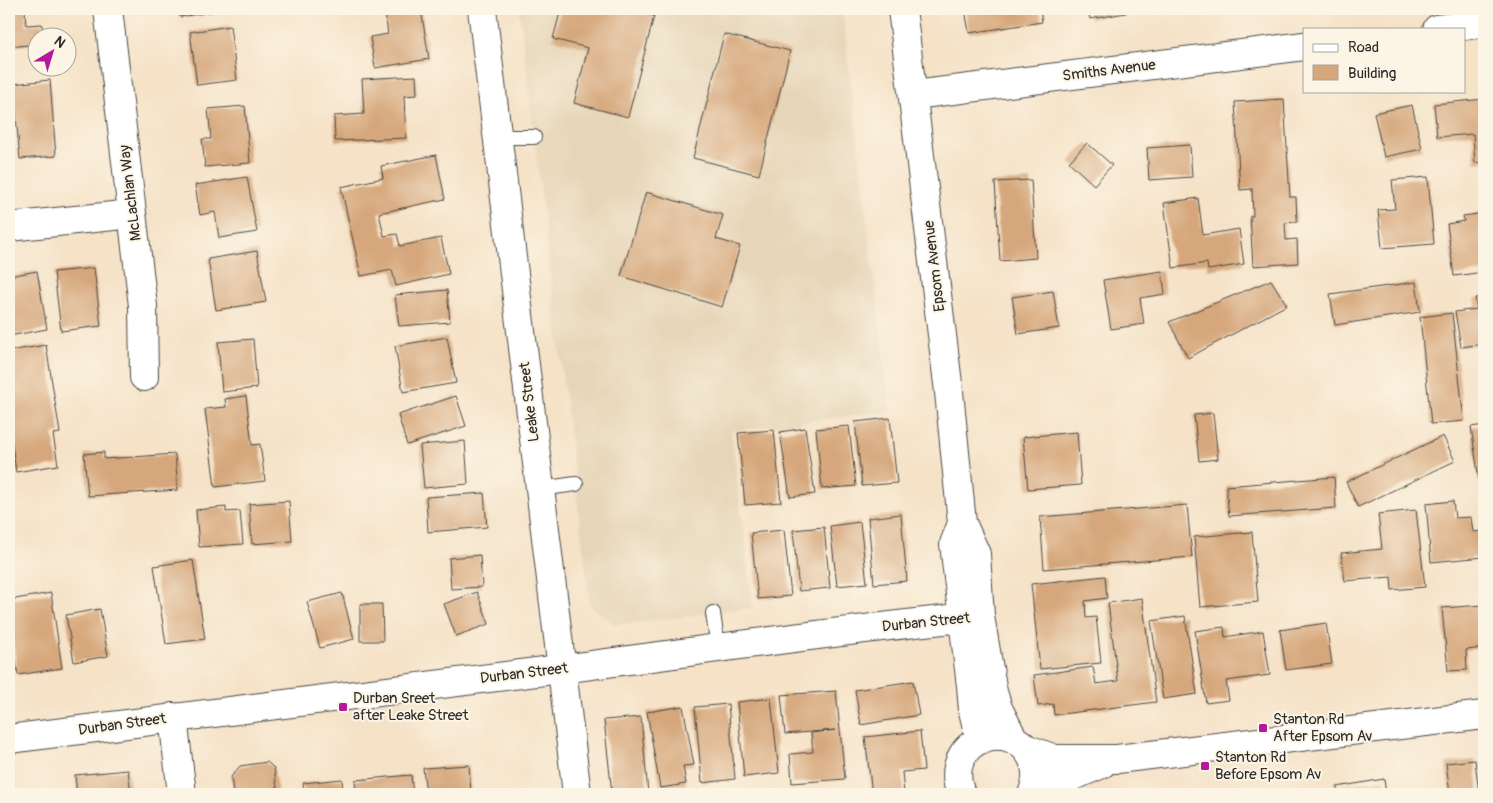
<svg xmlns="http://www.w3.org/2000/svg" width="1493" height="803" font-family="Pangolin,sans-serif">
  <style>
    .built { fill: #e6d5b7 }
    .building { fill: #d6a77c }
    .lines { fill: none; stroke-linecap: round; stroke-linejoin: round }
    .service-casing { stroke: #494642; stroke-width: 16 }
    .minor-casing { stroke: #494642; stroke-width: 30 }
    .tertiary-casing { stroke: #494642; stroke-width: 30 }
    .service { stroke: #fff; stroke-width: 14 }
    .minor { stroke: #fff; stroke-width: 28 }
    .tertiary { stroke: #fff; stroke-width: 28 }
    .poi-dot { fill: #b5179e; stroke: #fcf5e5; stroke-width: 2 }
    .labels { text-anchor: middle; stroke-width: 4; stroke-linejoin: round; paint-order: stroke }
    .street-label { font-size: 15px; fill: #2b2b2b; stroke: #fcf5e5 }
    .poi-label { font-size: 15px; fill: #2b2b2b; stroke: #fcf5e5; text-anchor: start }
  </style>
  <rect width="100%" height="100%" fill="#fcf5e5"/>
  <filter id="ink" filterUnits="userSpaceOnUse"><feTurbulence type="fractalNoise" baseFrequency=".02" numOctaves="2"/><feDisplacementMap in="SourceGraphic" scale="10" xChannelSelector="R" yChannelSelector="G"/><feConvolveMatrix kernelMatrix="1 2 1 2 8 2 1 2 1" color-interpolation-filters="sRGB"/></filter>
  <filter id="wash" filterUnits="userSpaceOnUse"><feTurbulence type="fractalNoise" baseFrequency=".0096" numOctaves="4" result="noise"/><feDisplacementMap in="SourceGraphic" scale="20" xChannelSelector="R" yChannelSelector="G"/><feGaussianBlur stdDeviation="1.12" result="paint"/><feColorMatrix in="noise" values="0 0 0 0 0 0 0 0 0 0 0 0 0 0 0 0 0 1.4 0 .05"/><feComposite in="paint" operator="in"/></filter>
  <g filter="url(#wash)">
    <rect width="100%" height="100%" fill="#f5e2c7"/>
    <path class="built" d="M519 9H842L890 411 731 431 753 608 615 625 590 606Z"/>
    <g id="blocks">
      <path class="building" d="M9 9H25L26 25 42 24 43 38H38V44L9 47Z
        M179 9H223V10L180 17Z
        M421 9 429 59 375 68 370 37 388 34 385 14Z
        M561 9H626L654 16 628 117 574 103 588 48 553 39Z
        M965 9H1040L1042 22 969 33Z
        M1088 9H1125L1126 13 1090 19Z
        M230 26 237 80 197 85 190 32Z
        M724 34 790 51 759 175 693 158Z
        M416 76 417 95 404 96 406 138 335 141 334 116 364 114 362 79Z
        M50 80 56 156 20 159 13 84Z
        M1284 99 1290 197H1296L1297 222 1285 223 1286 240 1297 239 1298 263 1253 266 1250 216H1253L1252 189 1240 190 1235 102Z
        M1484 99V162L1475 163 1473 134 1437 137 1434 104Z
        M1412 105 1422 149 1384 157 1374 113Z
        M245 106 250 163 205 167 202 139H211L208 109Z
        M9 138H10L12 164H9Z
        M1087 143 1112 165 1094 185 1069 162Z
        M1190 145 1192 177 1149 180 1147 148Z
        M436 155 445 199 379 213 384 236 397 234 400 246 441 238 449 274 396 286 392 270 361 276 341 187 383 178 381 166Z
        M247 177 257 232 219 238 215 212 200 215 195 185Z
        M1428 177 1434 244 1382 248 1378 210 1395 209 1392 180Z
        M1031 180 1036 258 1000 261 995 182Z
        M646 192 723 215 716 239 740 246 722 307 621 276Z
        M1198 198 1203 235 1239 229 1244 264 1208 270 1207 263 1173 268 1164 203Z
        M1484 213V272L1454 276 1447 224 1464 221 1463 216Z
        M257 251 266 302 216 310 208 259Z
        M94 268 101 326 61 331 54 272Z
        M37 271 47 329 9 336V276Z
        M1162 271 1165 294 1140 298 1144 324 1111 329 1103 280Z
        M1271 280 1287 305 1188 358 1169 322Z
        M1416 282 1420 312 1335 325 1330 294Z
        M447 290 450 322 399 326 395 295Z
        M1053 291 1059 328 1018 334 1012 297Z
        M1484 297V344L1461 347 1455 312 1477 309 1475 298Z
        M1452 313 1464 421 1431 424 1420 317Z
        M447 337 456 383 403 392 395 346Z
        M253 339 257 388 222 392 218 342Z
        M46 345 60 433 53 434 58 465 16 472 9 424V351Z
        M246 396 252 445 260 444 265 481 215 487 205 409 226 407 225 399Z
        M456 396 466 426 407 445 398 415Z
        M1213 413 1218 459 1199 461 1194 415Z
        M890 418 897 483 862 486 855 422Z
        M1484 425V493H1481L1471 427Z
        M849 426 856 486 822 489 816 429Z
        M805 428 815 494 790 497 780 432Z
        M774 430 781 502 745 505 738 433Z
        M1077 432 1081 485 1028 489 1023 437Z
        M1443 436 1455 461 1358 507 1346 482Z
        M465 441 468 484 424 488 420 445Z
        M104 452V459L175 454 178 490 88 496 84 454Z
        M1334 477 1336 508 1229 516 1226 486Z
        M484 493 487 527 428 532 426 497Z
        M289 501 292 541 252 544 249 504Z
        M1453 501 1455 518 1471 517 1473 532 1484 531V557L1431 562 1426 504Z
        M1187 505 1192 557 1044 569 1040 517Z
        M226 507V512L240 511 243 544 199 547 196 510Z
        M1416 510 1425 587 1392 590 1391 577 1345 581 1341 553 1382 549 1378 514Z
        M901 514 907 581 874 584 868 518Z
        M860 522 867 583 837 586 830 526Z
        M824 527 830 588 799 591 793 530Z
        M784 530 791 596 758 599 751 533Z
        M1252 532 1258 602 1200 607 1194 537Z
        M480 555 482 587 451 589 449 558Z
        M193 560 205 639 166 644 154 566Z
        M1105 576 1107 598 1085 601 1086 618 1096 617 1101 663 1040 669 1031 584Z
        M477 592 489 624 456 636 444 604Z
        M51 593 62 668 18 675 9 617V600Z
        M342 593 354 639 320 648 307 602Z
        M1142 598 1156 702 1054 715 1053 704 1038 706 1034 675 1093 667 1096 684 1118 681 1108 603Z
        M360 604H382L383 641H360Z
        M1484 605V648L1466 650 1467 670 1448 671 1442 608Z
        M100 609 108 656 74 662 66 615Z
        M1185 616 1197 694 1163 699 1151 621Z
        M1326 623 1332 664 1286 670 1280 630Z
        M1224 627 1225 637 1263 631 1270 675 1226 681 1229 700 1206 703 1195 631Z
        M913 681 919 715 861 725 855 690Z
        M836 691 845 779 792 783 790 754 813 752 811 733 836 730 785 734 781 695Z
        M771 698 779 773 744 777 737 702Z
        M728 704 735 779 702 783 695 707Z
        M683 706 694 765 683 766 686 784 660 788 647 712Z
        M641 717 648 793 612 794 604 720Z
        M920 731 924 770 902 772 904 794H872L865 737Z
        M1475 760 1479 794H1450L1446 763Z
        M267 762 274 768 278 794H235L233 793 231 777 240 766Z
        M469 765 471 794H426L423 768Z
        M128 770 131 794H77L75 775Z
        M411 775 413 794H356L355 780Z
        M342 779 343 794H304L303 783Z
        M1384 779 1386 794H1338L1337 787Z"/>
    </g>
  </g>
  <g filter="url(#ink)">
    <use href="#blocks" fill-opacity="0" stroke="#494642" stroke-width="1"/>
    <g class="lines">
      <defs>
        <path id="service" d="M497 139 512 137H534
          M540 489 576 484
          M713 613 718 648"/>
        <path id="minor" d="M108 9 143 306 144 377
          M482 9 577 794
          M1437 29 1484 23
          M914 95 1304 46
          M9 227 132 214
          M173 717 182 794"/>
        <path id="tertiary" d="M902 9 949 392 962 523 976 554 980 616 993 692 998 708 1014 740
          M962 523 954 544 971 686 973 711 980 740
          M9 739C192 714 376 692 560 669 700 651 840 630 980 616
          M1025 748 1055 759H1117L1484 715
          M1033 793 1102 764
          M961 794C940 740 1012 713 1033 760 1038 772 1037 783 1032 794"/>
      </defs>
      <use href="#service" class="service-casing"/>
      <use href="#minor" class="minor-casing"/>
      <use href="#tertiary" class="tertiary-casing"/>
      <use href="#service" class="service"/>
      <use href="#minor" class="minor"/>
      <use href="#tertiary" class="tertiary"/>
    </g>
  </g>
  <g class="poi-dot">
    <rect x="338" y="702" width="10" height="10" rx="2.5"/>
    <rect x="1258" y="723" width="10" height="10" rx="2.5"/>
    <rect x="1200" y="761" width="10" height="10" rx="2.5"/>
  </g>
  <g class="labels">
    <g class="street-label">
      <text transform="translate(1109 70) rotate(-7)" y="5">Smiths Avenue</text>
      <text transform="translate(130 193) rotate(-97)" y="5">McLachlan Way</text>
      <text transform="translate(934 266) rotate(-97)" y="5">Epsom Avenue</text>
      <text transform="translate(529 402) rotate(-97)" y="5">Leake Street</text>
      <text transform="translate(926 622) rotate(-6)" y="5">Durban Street</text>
      <text transform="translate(524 673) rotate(-7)" y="5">Durban Street</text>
      <text transform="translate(122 724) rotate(-8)" y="5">Durban Street</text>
    </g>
    <g class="poi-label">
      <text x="353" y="703">Durban Sreet<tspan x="353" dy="17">after Leake Street</tspan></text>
      <text x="1273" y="724">Stanton Rd<tspan x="1273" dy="17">After Epsom Av</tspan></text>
      <text x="1215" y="762">Stanton Rd<tspan x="1215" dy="17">Before Epsom Av</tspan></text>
    </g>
  </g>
  <rect width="1493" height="803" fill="none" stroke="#fcf5e5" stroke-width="30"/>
  <rect x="1303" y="28" width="162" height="65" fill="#fcf5e5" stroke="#a8a49b"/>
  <rect x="1313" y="44" width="25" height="8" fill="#ffffff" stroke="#a8a49b"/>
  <text x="1348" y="52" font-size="15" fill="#2b2b2b">Road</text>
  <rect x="1313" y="65" width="25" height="15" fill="#d6a77c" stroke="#a8a49b"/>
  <text x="1348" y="78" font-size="15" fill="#2b2b2b">Building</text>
  <g transform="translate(52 52) rotate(38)"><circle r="24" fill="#fcf5e5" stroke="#a8a49b"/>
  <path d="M0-4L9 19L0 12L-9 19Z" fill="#b5179e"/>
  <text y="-8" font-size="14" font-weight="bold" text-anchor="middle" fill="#2b2b2b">N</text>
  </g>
</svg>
